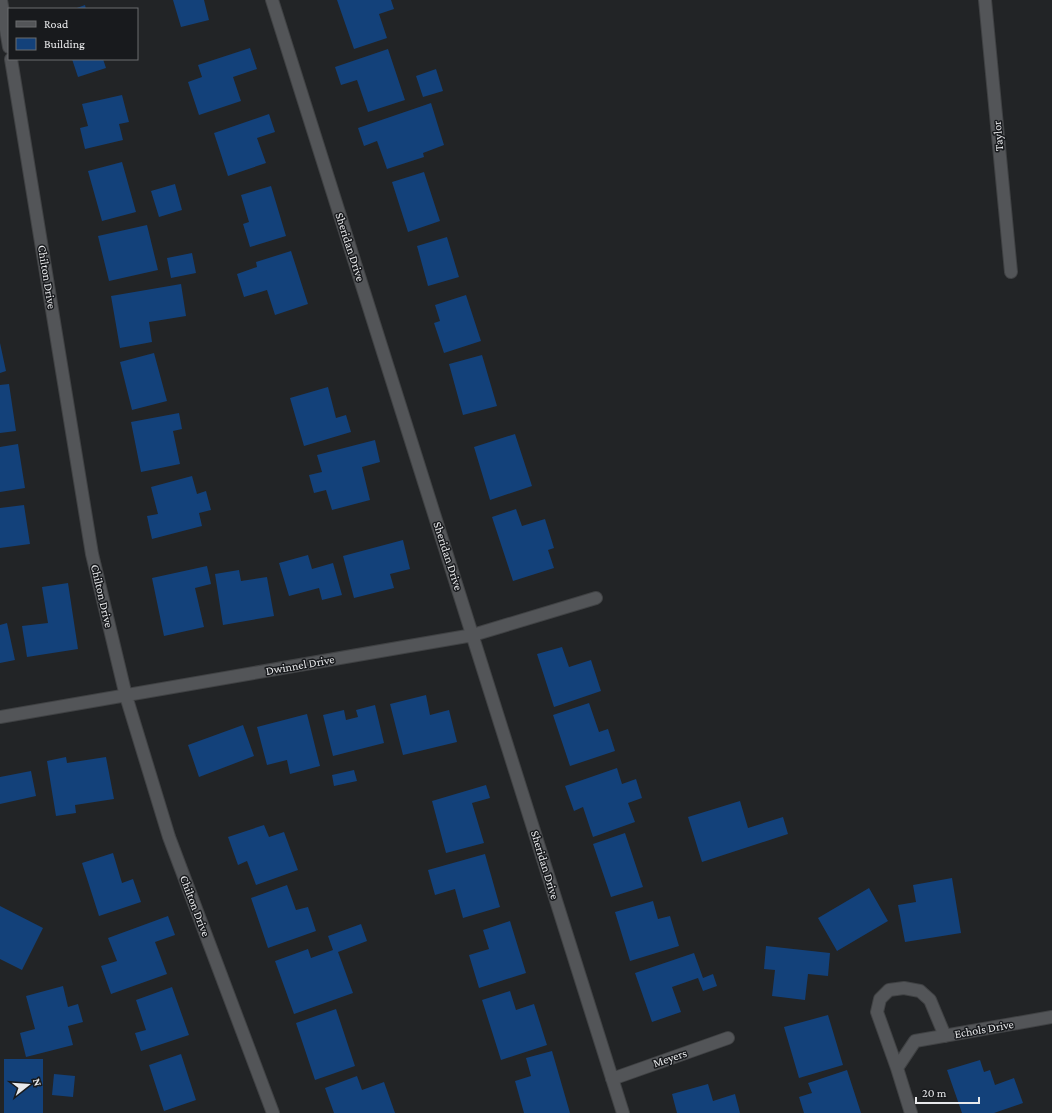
<svg xmlns="http://www.w3.org/2000/svg" width="1052" height="1113" font-family="'Crimson Pro',serif">
  <style>
    .building { fill: #13417a }
    .lines { fill: none; stroke-linecap: round; stroke-linejoin: round }
    .minor-casing { stroke: #404244; stroke-width: 14 }
    .minor { stroke: #535558; stroke-width: 12 }
    .labels { text-anchor: middle; stroke-width: 3; stroke-linejoin: round; paint-order: stroke }
    .street-label { font-size: 12px; fill: #e8e9eb; stroke: #181a1d }
  </style>
  <rect width="100%" height="100%" fill="#222426"/>
  <path class="building" d="M173 0H204L209 20 181 27Z
    M337 0H391L394 9 379 14 387 38 354 49Z
    M85 5 86 9H74Z
    M250 48 257 69 233 77 241 101 199 115 188 82 202 77 198 65Z
    M388 49 405 100 368 112 357 80 341 85 335 67Z
    M72 59H103L106 68 78 77Z
    M436 69 443 91 423 97 416 76Z
    M122 95 129 122 119 124 123 140 85 149 80 128 88 126 82 104Z
    M431 103 444 145 423 153 424 157 387 169 377 141 364 146 358 128Z
    M269 114 275 132 257 138 266 163 228 176 214 133Z
    M122 162 136 212 102 221 88 171Z
    M424 172 440 221 408 232 392 182Z
    M175 184 182 210 159 217 151 191Z
    M271 186 286 236 250 247 243 224 249 222 241 195Z
    M147 225 158 270 109 281 98 236Z
    M447 237 459 277 428 286 417 246Z
    M291 251 308 304 275 315 267 290 244 297 237 274 257 267 256 262Z
    M192 253 196 273 171 278 167 258Z
    M181 284 186 316 149 322 152 342 120 348 111 296Z
    M466 295 481 341 444 353 434 323 440 321 435 305Z
    M0 343 6 371 0 373Z
    M154 353 167 401 132 410 120 362Z
    M482 355 497 406 463 415 449 364Z
    M9 384 16 431 0 433V385Z
    M328 387 336 418 346 415 351 432 304 446 290 398Z
    M179 413 182 429 173 431 180 464 141 472 131 422Z
    M515 434 532 486 490 500 474 447Z
    M375 440 380 462 362 467 370 500 332 510 326 490 314 493 309 475 322 472 317 455Z
    M18 444 25 488 0 492V447Z
    M192 476 197 494 206 491 211 510 199 513 202 526 152 539 147 516 158 514 151 487Z
    M24 505 30 544 0 548V508Z
    M516 509 522 526 545 519 554 548 548 550 554 568 513 581 492 517Z
    M403 540 410 569 390 574 394 588 354 598 343 556Z
    M308 555 312 569 333 563 342 595 322 600 319 588 289 596 279 563Z
    M207 566 211 584 195 588 204 627 164 636 152 578Z
    M239 570 241 581 267 577 274 616 223 625 215 574Z
    M68 583 78 649 27 657 22 626 48 623 42 587Z
    M7 623 15 660 0 663V625Z
    M562 647 569 667 591 660 601 691 554 707 537 654Z
    M426 695 430 715 449 710 457 742 403 755 390 704Z
    M589 703 599 732 608 729 615 751 570 766 553 715Z
    M375 705 384 743 333 756 323 715 344 710 346 720 358 717 356 710Z
    M307 714 320 766 290 774 287 760 267 765 257 727Z
    M243 725 254 756 199 777 188 745Z
    M66 757 67 763 106 757 114 799 75 805 76 813 56 816 47 761Z
    M617 768 622 784 636 779 642 798 628 803 635 822 593 837 583 807 574 811 565 786Z
    M354 770 357 781 334 786 332 775Z
    M31 771 36 796 0 804V777Z
    M486 785 490 798 472 803 484 843 446 853 432 801Z
    M740 801 748 828 783 817 788 834 702 862 688 817Z
    M264 825 269 837 284 832 298 870 256 885 247 861 238 865 228 837Z
    M625 833 643 887 611 897 593 844Z
    M113 853 122 883 133 879 141 902 99 916 82 863Z
    M485 854 500 907 463 918 455 889 435 895 428 870Z
    M952 878 961 933 905 942 898 905 916 902 913 885Z
    M287 885 296 910 308 907 316 931 268 948 251 898Z
    M869 888 888 921 837 951 818 918Z
    M653 901 658 919 670 916 679 946 630 961 615 912Z
    M0 906 43 928 22 970 0 959Z
    M168 916 175 935 155 942 167 974 111 994 101 966 117 961 108 938Z
    M510 921 526 973 479 988 469 955 489 949 483 930Z
    M361 924 367 941 338 952 353 993 294 1014 275 961 308 949 311 958 333 950 328 936Z
    M766 946 830 953 828 976 808 974 805 1000 772 996 775 970 764 969Z
    M694 953 703 978 713 974 717 986 703 991 698 978 672 987 681 1012 652 1022 635 973Z
    M63 986 68 1007 78 1004 83 1022 68 1026 73 1045 26 1057 20 1033 35 1029 26 996Z
    M172 987 189 1035 141 1051 135 1033 146 1030 136 1000Z
    M510 991 516 1010 534 1004 547 1045 501 1060 482 1000Z
    M336 1009 355 1066 315 1080 296 1023Z
    M828 1015 843 1065 799 1078 784 1027Z
    M552 1051 570 1113H524L515 1081 531 1076 526 1058Z
    M181 1054 196 1100 164 1111 149 1065Z
    M4 1059H43V1113H4Z
    M980 1060 984 1072 990 1070 995 1085 1014 1078 1023 1103 994 1113H962L947 1070Z
    M847 1070 861 1113H804L799 1097 812 1093 808 1083Z
    M54 1074 75 1076 73 1097 52 1095Z
    M357 1076 362 1090 384 1082 395 1113H334L325 1088Z
    M708 1084 713 1101 735 1094 740 1113H677L672 1094Z"/>
  <g class="lines">
    <defs>
      <path id="minor" d="M1 0 9 47
        M272 0 623 1113
        M985 0 1011 272
        M11 59 92 554 126 696 169 837 273 1113
        M0 717 473 635 596 598
        M897 1068 877 1012 880 999 889 990 904 988 920 991 930 1000 945 1036
        M612 1079 728 1038
        M911 1113 897 1068 915 1041 1052 1017"/>
    </defs>
    <use href="#minor" class="minor-casing"/>
    <use href="#minor" class="minor"/>
  </g>
  <g class="labels">
    <g class="street-label">
      <text transform="translate(998 136) rotate(-95)" y="4">Taylor</text>
      <text transform="translate(350 247) rotate(72)" y="4">Sheridan Drive</text>
      <text transform="translate(47 277) rotate(81)" y="4">Chilton Drive</text>
      <text transform="translate(448 556) rotate(72)" y="4">Sheridan Drive</text>
      <text transform="translate(102 596) rotate(77)" y="4">Chilton Drive</text>
      <text transform="translate(300 665) rotate(-10)" y="4">Dwinnel Drive</text>
      <text transform="translate(545 865) rotate(73)" y="4">Sheridan Drive</text>
      <text transform="translate(195 906) rotate(69)" y="4">Chilton Drive</text>
      <text transform="translate(984 1029) rotate(-10)" y="4">Echols Drive</text>
      <text transform="translate(670 1058) rotate(-19)" y="4">Meyers</text>
    </g>
  </g>
  <rect x="8" y="8" width="130" height="52" fill="#181a1d" stroke="#6b6d6f"/>
  <rect x="16" y="21" width="20" height="6" fill="#535558" stroke="#6b6d6f"/>
  <text x="44" y="28" font-size="12" fill="#e8e9eb">Road</text>
  <rect x="16" y="38" width="20" height="12" fill="#13417a" stroke="#6b6d6f"/>
  <text x="44" y="48" font-size="12" fill="#e8e9eb">Building</text>
  <g transform="translate(28 1085) rotate(73)" stroke="#181a1d" stroke-width="3" paint-order="stroke">
  <path d="M0-3L7 15L0 10L-7 15Z" fill="#e8e9eb"/>
  <text y="-6" font-size="11" font-weight="bold" text-anchor="middle" fill="#e8e9eb">N</text>
  </g>
  <path d="M916 1097v6h63v-6" fill="none" stroke="#e8e9eb" stroke-width="2"/>
  <text x="922" y="1097" font-size="12" fill="#e8e9eb" stroke="#181a1d" stroke-width="3" paint-order="stroke">20 m</text>
</svg>
